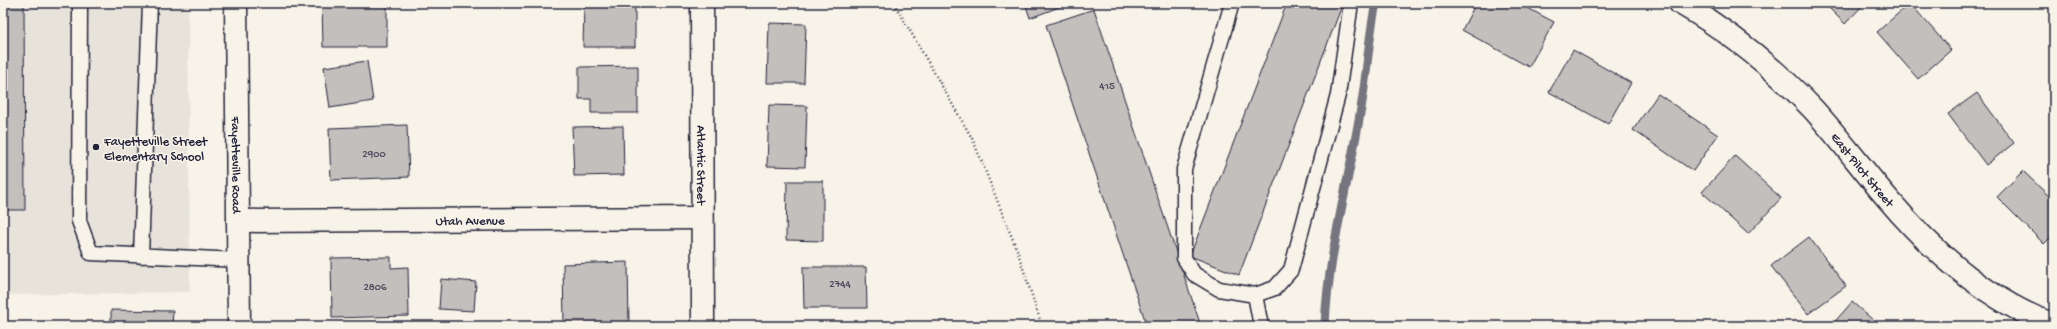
<svg xmlns="http://www.w3.org/2000/svg" width="2057" height="329" font-family="'Gochi Hand',sans-serif">
  <style>
    .built { fill: #e7e3db }
    .lines { fill: none; stroke-linecap: round; stroke-linejoin: round }
    .stream { stroke: #76747f; stroke-width: 9 }
    .building { fill: #c2bfbd; stroke: #22223b }
    .lane-casing { stroke: #22223b; stroke-width: 17 }
    .street-casing { stroke: #22223b; stroke-width: 25 }
    .secondary-casing { stroke: #22223b; stroke-width: 25 }
    .path { stroke: #22223b; stroke-width: 2.5; stroke-dasharray: 1 3; stroke-linecap: butt }
    .lane { stroke: #f7f3e8; stroke-width: 14 }
    .street { stroke: #f7f3e8; stroke-width: 22 }
    .secondary { stroke: #f7f3e8; stroke-width: 22 }
    .poi-dot { fill: #22223b; stroke: #f7f3e8; stroke-width: 1.5 }
    .labels { text-anchor: middle; stroke-width: 3; stroke-linejoin: round; paint-order: stroke }
    .number-label { font-size: 11px; fill: #4a495c }
    .poi-label { font-size: 13px; fill: #22223b; stroke: #f7f3e8; text-anchor: start }
    .street-label { font-size: 13px; fill: #22223b; stroke: #f7f3e8 }
  </style>
  <rect width="100%" height="100%" fill="#f7f3e8"/>
  <filter id="ink" filterUnits="userSpaceOnUse"><feTurbulence type="fractalNoise" baseFrequency=".025" numOctaves="2"/><feDisplacementMap in="SourceGraphic" scale="8" xChannelSelector="R" yChannelSelector="G"/><feConvolveMatrix kernelMatrix="1 2 1 2 8 2 1 2 1" color-interpolation-filters="sRGB"/></filter>
  <g filter="url(#ink)">
    <path class="built" d="M3 3H188L190 292 3 295Z"/>
    <g class="lines">
      <path class="stream" d="M1325 326C1328 254 1348 185 1360 114 1367 77 1368 40 1376 3"/>
    </g>
    <path class="building" d="M3 3H24L25 210H5L3 219Z
      M322 3H387V47H323Z
      M584 3H635V47H583Z
      M1025 3H1070L1030 18Z
      M1287 3H1343L1239 275 1190 256Z
      M1476 3H1518L1554 22 1529 67 1462 30Z
      M1824 3H1865L1845 24Z
      M1910 3 1951 50 1918 79 1877 32Z
      M1094 9 1201 326H1147L1046 25Z
      M769 23 806 24 804 83H767Z
      M1573 50 1631 83 1608 124 1549 92Z
      M367 61 373 101 330 108 324 67Z
      M638 66V113H591V99H579V67Z
      M1977 93 2014 143 1986 165 1948 114Z
      M1658 94 1718 135 1693 171 1633 130Z
      M769 105 807 106 805 167 767 166Z
      M407 125 409 177 331 180 329 128Z
      M623 126 624 175 574 176 572 127Z
      M1735 156 1781 198 1748 234 1702 192Z
      M2023 171 2054 201V234L2044 244 1997 197Z
      M787 181H823V241L786 240Z
      M1809 237 1846 286 1808 314 1771 266Z
      M391 257V268L408 267 409 316 332 318 331 258Z
      M628 262 629 326H564L563 264Z
      M803 267H866L867 308H804Z
      M441 279 476 282 474 311 439 309Z
      M1852 302 1880 326H1831Z
      M111 310 173 311 172 326H111Z"/>
    <g class="lines">
      <defs>
        <path id="lane" d="M80 3 79 221 91 253 238 260
          M1232 3 1184 169V258L1194 274 1219 289 1255 295 1275 288 1291 270 1338 95 1351 3
          M141 256 150 3
          M1255 295 1261 326"/>
        <g id="street">
          <path id="s1" d="M702 3 703 326"/>
          <path id="s2" d="M1680 3C1729 31 1773 67 1812 108 1839 137 1862 169 1888 199 1933 252 1987 301 2054 325"/>
          <path id="s3" d="M238 221 702 218"/>
        </g>
        <g id="secondary">
          <path id="s4" d="M236 3 239 326"/>
        </g>
      </defs>
      <use href="#lane" class="lane-casing"/>
      <use href="#street" class="street-casing"/>
      <use href="#secondary" class="secondary-casing"/>
      <path class="path" d="M894 3 973 140 1017 250 1042 326"/>
      <use href="#lane" class="lane"/>
      <use href="#street" class="street"/>
      <use href="#secondary" class="secondary"/>
    </g>
  </g>
  <circle class="poi-dot" cx="96" cy="147" r="4"/>
  <g class="labels">
    <g class="number-label">
      <text x="1107" y="89">415</text>
      <text x="374" y="157">2900</text>
      <text x="840" y="287">2744</text>
      <text x="375" y="290">2806</text>
    </g>
    <g class="poi-label">
      <text x="104" y="145">Fayetteville Street<tspan x="104" dy="15">Elementary School</tspan></text>
    </g>
    <g class="street-label">
      <text dy="5" stroke="none"><textPath href="#s4" startOffset="162">Fayetteville Road</textPath></text>
      <text dy="5" stroke="none"><textPath href="#s1" startOffset="162">Atlantic Street</textPath></text>
      <text dy="5" stroke="none"><textPath href="#s2" startOffset="249">East Pilot Street</textPath></text>
      <text dy="5" stroke="none"><textPath href="#s3" startOffset="232">Utah Avenue</textPath></text>
    </g>
  </g>
  <rect width="2057" height="329" fill="none" stroke="#f7f3e8" stroke-width="16"/>
  <rect x="8" y="8" width="2041" height="313" fill="none" stroke="#22223b" stroke-width="1.5" filter="url(#ink)"/>
</svg>
